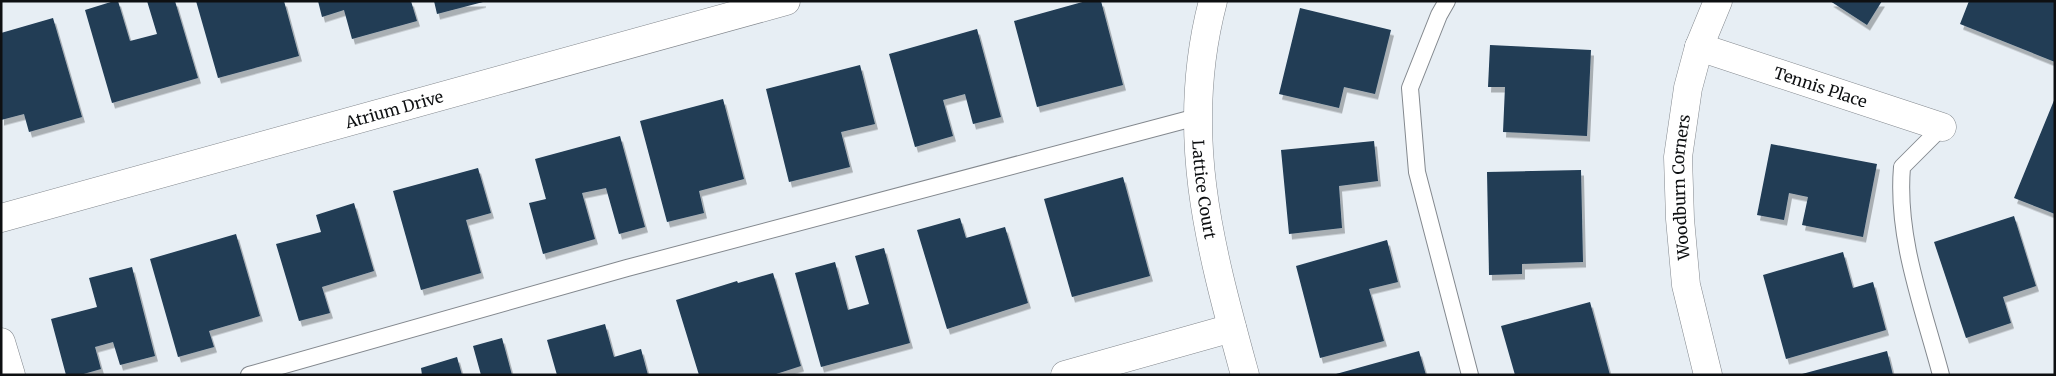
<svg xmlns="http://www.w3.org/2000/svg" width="2056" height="376" font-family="Merriweather,serif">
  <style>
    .building { fill: #203c55; filter: url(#shadow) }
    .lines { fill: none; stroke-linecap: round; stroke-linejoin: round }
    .lane-casing { stroke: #83888e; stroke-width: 18 }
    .street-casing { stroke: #83888e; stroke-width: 29 }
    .lane { stroke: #fff; stroke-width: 16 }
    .street { stroke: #fff; stroke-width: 28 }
    .labels { text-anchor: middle; stroke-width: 5; stroke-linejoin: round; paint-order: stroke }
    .street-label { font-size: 16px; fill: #0e1012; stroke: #fff }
  </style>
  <defs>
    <filter id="shadow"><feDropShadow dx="3" dy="5.5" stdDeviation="0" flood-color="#0004"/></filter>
  </defs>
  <rect width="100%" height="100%" fill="#e7eef4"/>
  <path class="building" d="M114 1H118L130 41 157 34 147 1H175L198 78 112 103 85 10Z
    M196 1H284L299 56 218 78Z
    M318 1H411L417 21 352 39 344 10 322 17Z
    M434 1H483V2L437 14Z
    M1086 1H1101L1123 85 1037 107 1014 21Z
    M1830 1H1882L1867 25Z
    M1969 1H2055V62L1960 24Z
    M1300 8 1391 30 1375 94 1344 87 1339 108 1279 94Z
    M53 18 82 117 29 132 24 114 1 120V33Z
    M977 29 1001 117 973 124 965 94 943 100 953 136 915 147 889 54Z
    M1490 45 1591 50 1587 136 1503 132 1505 87H1488Z
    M860 65 875 124 841 132 850 167 789 182 766 89Z
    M2055 98V214L2014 198Z
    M723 99 744 179 699 191 704 213 667 222 640 121Z
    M620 136 645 227 619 234 606 188 582 193 595 239 543 254 529 203 546 199 535 159Z
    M1374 141 1378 181 1339 186 1342 228 1289 234 1281 150Z
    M1771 144 1877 164 1863 237 1802 225 1808 197 1789 193 1784 220 1757 215Z
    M478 168 491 213 466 220 481 273 421 290 393 191Z
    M1581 170 1583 262 1522 264V274L1489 275 1487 172Z
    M1123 177 1150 276 1072 297 1044 199Z
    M354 203 374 271 322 287 330 313 299 321 276 244 321 232 316 215Z
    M2014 216 2036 286 2003 297 2011 323 1966 338 1934 242Z
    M960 218 966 238 1005 227 1028 303 947 329 917 230Z
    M236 234 260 316 209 331 214 347 178 357 150 259Z
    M1387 240 1398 282 1369 289 1384 341 1320 358 1296 266Z
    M884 248 910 343 821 367 795 273 835 262 848 310 869 304 855 256Z
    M1843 252 1853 288 1873 282 1886 330 1786 359 1763 275Z
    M132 267 155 356 120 365 113 342 95 347 101 369 80 375H66L51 319 97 307 89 278Z
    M773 273 801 366 773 375H699L676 300 737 281 738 283Z
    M1590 302 1610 375H1515L1501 326Z
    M605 324 614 357 641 349 648 375H557L547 340Z
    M502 338 512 375H481L473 346Z
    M1419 351 1426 375H1337L1336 374Z
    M1887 351 1893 375H1802V374Z
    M457 357 462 375H422L421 368Z"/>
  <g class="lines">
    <defs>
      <path id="lane" d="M1447 1 1439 15 1410 88 1417 172 1470 375
        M249 375 627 268 1197 117
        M1941 375C1923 307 1896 238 1902 167L1942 127"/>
      <g id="street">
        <path id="s1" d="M1213 1C1178 134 1210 247 1245 375"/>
        <path id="s2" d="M1699 47 1942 127"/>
        <path id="s3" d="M1 218 786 1"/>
        <path d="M1 342 11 375"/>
        <path d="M1065 375 1232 328"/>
        <path id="s4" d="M1708 375 1686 285 1680 219 1678 157 1688 88 1699 47 1718 1"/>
      </g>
    </defs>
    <use href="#lane" class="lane-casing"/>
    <use href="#street" class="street-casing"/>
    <use href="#lane" class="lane"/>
    <use href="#street" class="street"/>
  </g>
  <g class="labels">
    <g class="street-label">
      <text dy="6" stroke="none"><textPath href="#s2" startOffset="128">Tennis Place</textPath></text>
      <text dy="6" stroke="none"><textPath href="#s3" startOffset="408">Atrium Drive</textPath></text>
      <text dy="6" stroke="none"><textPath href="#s4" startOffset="191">Woodburn Corners</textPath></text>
      <text dy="6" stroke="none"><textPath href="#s1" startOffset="190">Lattice Court</textPath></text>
    </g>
  </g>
  <rect width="2056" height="376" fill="none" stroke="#0e1012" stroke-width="5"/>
</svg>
